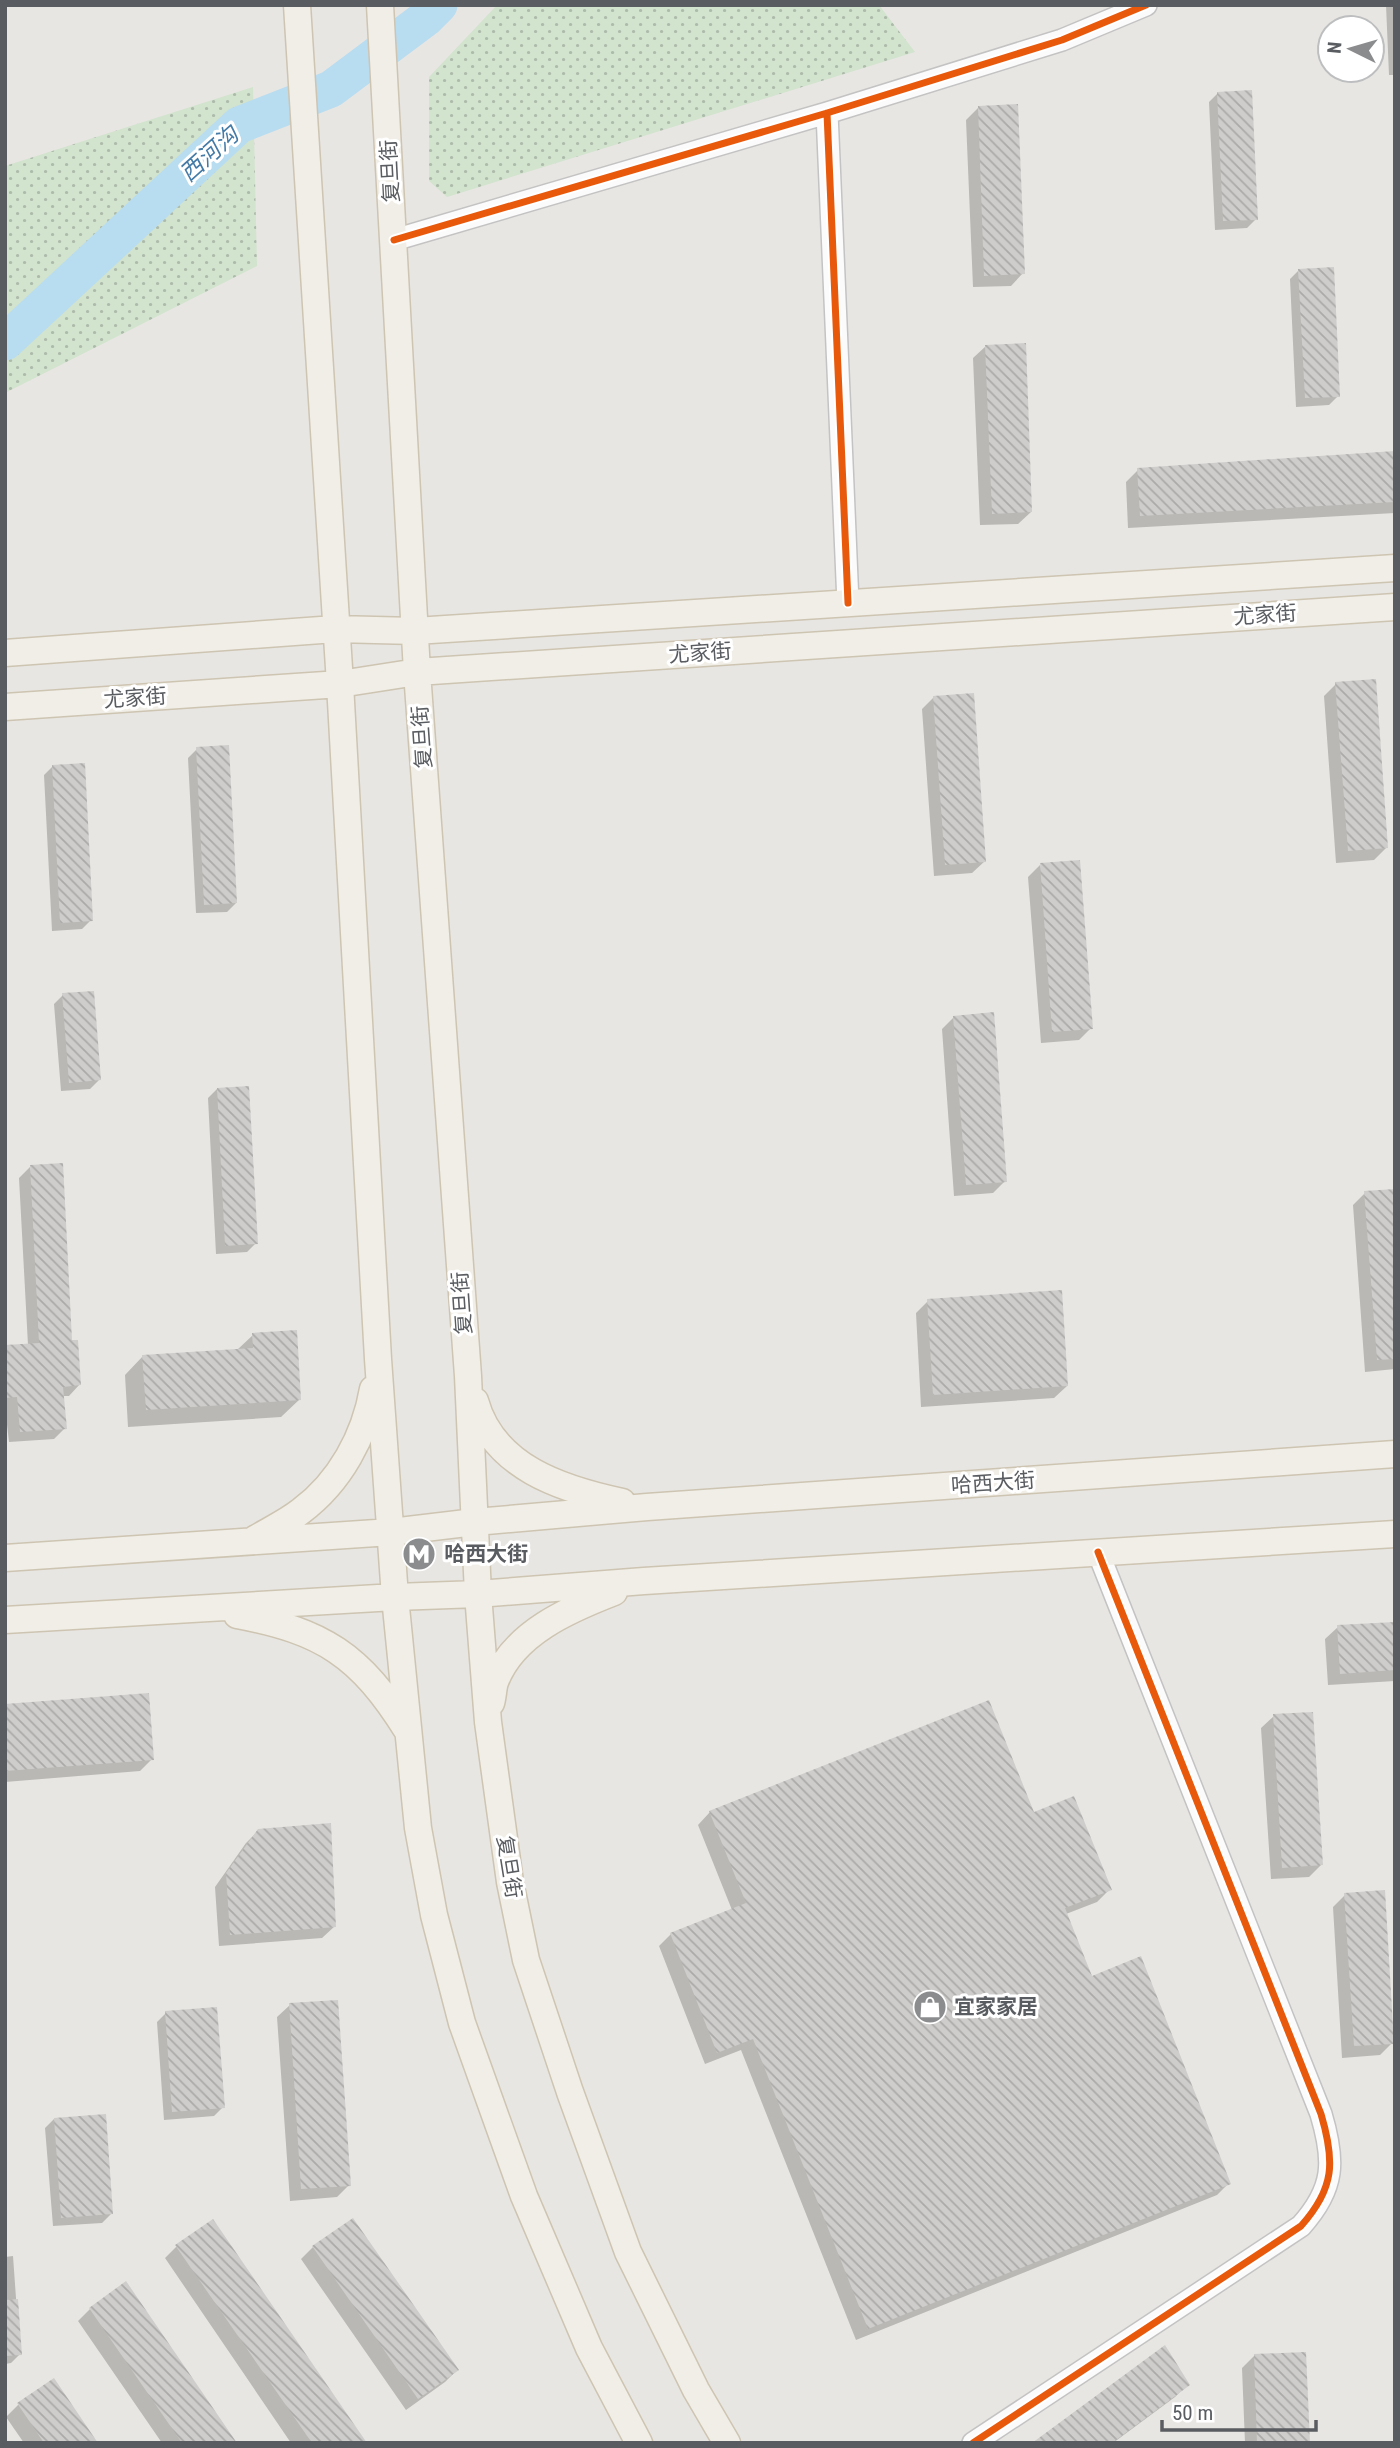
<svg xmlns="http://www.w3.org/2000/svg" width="1400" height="2448" font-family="'Roboto Condensed','Noto Sans SC',sans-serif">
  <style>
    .park { fill: url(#park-dots) }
    .shadow { fill: #0003 }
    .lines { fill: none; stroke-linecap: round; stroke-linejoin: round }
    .river { stroke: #b8dcf0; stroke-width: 37 }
    .building { fill: url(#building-back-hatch) }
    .minor-casing { stroke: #c4c3c3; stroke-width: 24 }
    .major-casing { stroke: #cec4b2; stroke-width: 29 }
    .minor { stroke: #fcfbfb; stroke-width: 21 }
    .major { stroke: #f0eee6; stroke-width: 26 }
    .cycleway-casing { stroke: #fff; stroke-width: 11 }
    .cycleway { stroke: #e8590c; stroke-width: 7 }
    .labels { text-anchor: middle; stroke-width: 6; stroke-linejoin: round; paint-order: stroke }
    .street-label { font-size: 21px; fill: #595c60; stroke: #fff }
    .poi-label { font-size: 21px; font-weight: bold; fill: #595c60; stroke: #fff; text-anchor: start }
    .water-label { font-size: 23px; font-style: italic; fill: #447aa6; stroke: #fff }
  </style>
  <defs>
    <pattern id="park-dots" width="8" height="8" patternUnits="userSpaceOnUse" patternTransform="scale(1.75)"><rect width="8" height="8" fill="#d2e3ce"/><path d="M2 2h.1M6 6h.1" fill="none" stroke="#adbbab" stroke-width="1.8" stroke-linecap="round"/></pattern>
    <pattern id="building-back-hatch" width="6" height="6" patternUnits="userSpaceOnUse" patternTransform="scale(1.75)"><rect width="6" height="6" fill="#cfcdcc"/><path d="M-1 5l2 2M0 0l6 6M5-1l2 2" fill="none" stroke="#abaaa9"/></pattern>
  </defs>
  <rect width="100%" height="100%" fill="#e8e6e2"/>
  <path class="park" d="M497 5H879L915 52 447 197 429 181V77Z
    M253 87 257 266 5 393V166Z"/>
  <path class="shadow" d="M1386 5H1395V75H1389Z
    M1218 93 1256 219 1247 228 1215 230 1209 102Z
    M978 108 1023 273 1011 286 973 287 966 120Z
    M1299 270 1338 396 1329 405 1296 407 1290 279Z
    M986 346 1031 512 1018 524 980 525 973 358Z
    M1395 453V513L1128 528 1126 482 1138 470Z
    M1336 684 1387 847 1374 860 1336 863 1324 696Z
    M934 697 985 861 972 873 934 876 922 709Z
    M197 749 236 903 227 912 196 913 188 758Z
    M53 766 91 920 82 929 52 931 44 775Z
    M1040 865 1091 1028 1079 1040 1041 1043 1028 877Z
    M63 995 99 1080 90 1089 61 1091 54 1004Z
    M954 1017 1005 1181 993 1193 954 1196 942 1029Z
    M217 1089 256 1243 247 1252 216 1254 208 1098Z
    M30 1167 80 1384 69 1396H62L65 1428 54 1439 9 1442 5 1407V1347L28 1345 19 1178Z
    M1395 1191V1369L1365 1372 1353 1205 1365 1193Z
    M928 1301 1067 1386 1054 1398 921 1407 916 1313Z
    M253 1335 300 1399 281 1417 128 1427 125 1375 143 1356 237 1350Z
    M1395 1623V1681L1328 1685 1325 1639 1338 1627Z
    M5 1706 152 1759 140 1771 5 1782Z
    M1274 1716 1321 1865 1309 1877 1271 1879 1261 1728Z
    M710 1812 1033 1814 1110 1889 1097 1902 1066 1914 1091 1978 1229 2183 1217 2195 856 2340 741 2050 705 2064 659 1946 671 1934 732 1910 698 1825Z
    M258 1831 335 1926 322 1938 219 1946 215 1887 246 1843Z
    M1345 1895 1392 2043 1380 2055 1342 2058 1333 1907Z
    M290 2005 349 2185 337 2197 290 2201 277 2017Z
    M166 2013 223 2107 214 2116 164 2120 157 2022Z
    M54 2119 111 2214 102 2223 53 2226 45 2128Z
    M177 2246 365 2443H291L165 2258Z
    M313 2247 457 2370 445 2382 406 2410 301 2259Z
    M13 2256 20 2354 11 2363 5 2364V2257Z
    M90 2309 235 2443H162L78 2321Z
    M1255 2355 1308 2443H1245L1242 2368Z
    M53 2380 96 2443H24L6 2417 18 2405Z
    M1187 2385 1175 2397 1113 2443H1035Z"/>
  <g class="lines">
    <path class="river" d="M5 342 239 125 331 89 426 18 439 5"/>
  </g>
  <path class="building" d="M1252 90 1258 220 1223 221 1217 92Z
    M1018 104 1025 274 984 276 978 106Z
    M1334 267 1340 397 1305 398 1298 269Z
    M1026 343 1032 512 992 514 985 345Z
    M1395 451V502L1140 516 1137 468Z
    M1376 679 1388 848 1348 851 1335 682Z
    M974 693 986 862 945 865 933 696Z
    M229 745 237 903 204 905 196 747Z
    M85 763 93 921 60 923 52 765Z
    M1080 860 1093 1029 1052 1032 1040 863Z
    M94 991 101 1080 69 1083 62 993Z
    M994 1012 1007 1182 966 1185 953 1016Z
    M249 1086 258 1244 225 1246 217 1088Z
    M63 1163 72 1340H78L81 1385 63 1387 67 1429 20 1432 17 1397 5 1398V1345L39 1343 30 1165Z
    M1395 1189V1359L1377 1360 1364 1191Z
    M1062 1290 1068 1386 933 1395 927 1299Z
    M297 1330 301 1400 146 1410 142 1355 253 1348 252 1333Z
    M1395 1622V1670L1340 1674 1337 1625Z
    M149 1693 154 1760 5 1771V1704Z
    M989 1700 1034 1812 1074 1796 1112 1890 1065 1908 1092 1976 1141 1956 1231 2184 868 2329 753 2039 717 2053 670 1933 746 1903 709 1811Z
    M1313 1712 1323 1865 1282 1868 1273 1714Z
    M331 1823 336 1927 230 1935 226 1873 258 1829Z
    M1385 1890 1394 2044 1354 2046 1344 1893Z
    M338 2000 351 2186 301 2189 289 2003Z
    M217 2007 225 2108 172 2112 165 2011Z
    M106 2114 113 2214 61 2218 54 2118Z
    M353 2218 459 2370 418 2399 312 2246Z
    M213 2219 367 2443H312L175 2245Z
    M126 2281 237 2443H182L89 2308Z
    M18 2299 22 2355 5 2356V2300Z
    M1165 2345 1190 2385 1112 2443H1032Z
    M1306 2352 1310 2443H1257L1254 2354Z
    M54 2378 98 2443H44L17 2403Z"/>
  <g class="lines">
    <defs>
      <path id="minor" d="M827 113 848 603
        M394 240 827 113 1062 40 1146 5
        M973 2443 1301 2226C1335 2188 1335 2161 1321 2114L1098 1552"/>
      <path id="major" d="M297 5 340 684 378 1359 395 1597 418 1828 434 1915 462 2023 524 2196 589 2348 639 2443
        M380 5 417 672 468 1376 478 1594 488 1722 510 1882 526 1960 570 2092 628 2252 696 2390 727 2443
        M5 653 335 629 415 631 1395 568
        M5 707 340 684 417 672 1395 607
        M475 1401C493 1467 561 1489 622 1502
        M255 1539C270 1530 287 1522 301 1511 340 1482 365 1436 373 1389
        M5 1558 391 1532 475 1522 647 1507 1395 1454
        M237 1615C323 1631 360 1655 407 1730
        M5 1620 395 1597 478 1594 644 1581 1395 1534
        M491 1703C493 1697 493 1688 495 1682 513 1633 570 1609 614 1592"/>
    </defs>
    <use href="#minor" class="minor-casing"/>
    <use href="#major" class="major-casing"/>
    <use href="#minor" class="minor"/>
    <use href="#major" class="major"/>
    <defs>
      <path id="cycleway" d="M827 113 848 603
        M394 240 827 113 1062 40 1146 5
        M973 2443 1301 2226C1335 2188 1335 2161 1321 2114L1098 1552"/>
    </defs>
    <use href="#cycleway" class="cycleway-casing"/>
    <use href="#cycleway" class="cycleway"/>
  </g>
  <defs>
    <symbol id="metro-disc" viewBox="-11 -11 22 22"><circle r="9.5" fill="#8b8c8e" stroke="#fff"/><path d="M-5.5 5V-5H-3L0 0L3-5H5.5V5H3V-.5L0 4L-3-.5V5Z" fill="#fff"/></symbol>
    <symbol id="shop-disc" viewBox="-11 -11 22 22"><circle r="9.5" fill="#8b8c8e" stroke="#fff"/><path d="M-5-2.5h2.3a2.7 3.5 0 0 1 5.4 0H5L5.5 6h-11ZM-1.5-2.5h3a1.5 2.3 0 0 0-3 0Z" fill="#fff"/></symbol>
  </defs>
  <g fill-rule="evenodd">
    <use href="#metro-disc" x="400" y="1535" width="38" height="38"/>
    <use href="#shop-disc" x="911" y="1988" width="38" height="38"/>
  </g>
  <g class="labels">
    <g class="street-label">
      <text transform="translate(390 171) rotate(-93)" y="7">复旦街</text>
      <text transform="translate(1265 615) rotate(-4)" y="7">尤家街</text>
      <text transform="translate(700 653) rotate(-4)" y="7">尤家街</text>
      <text transform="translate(135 698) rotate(-4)" y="7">尤家街</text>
      <text transform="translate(422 737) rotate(-94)" y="7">复旦街</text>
      <text transform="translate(462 1303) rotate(-94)" y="7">复旦街</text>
      <text transform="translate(993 1483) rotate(-4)" y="7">哈西大街</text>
      <text transform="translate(509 1867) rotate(81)" y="7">复旦街</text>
    </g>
    <g class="poi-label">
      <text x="444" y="1561">哈西大街</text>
      <text x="954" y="2014">宜家家居</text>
    </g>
    <g class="water-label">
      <text transform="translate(209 154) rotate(-42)" y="8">西河沟</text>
    </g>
  </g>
  <rect width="1400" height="2448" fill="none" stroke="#595c60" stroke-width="14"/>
  <g transform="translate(1351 49) rotate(275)"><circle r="33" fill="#ffffff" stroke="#bdbebf" stroke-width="2"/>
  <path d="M0-5L12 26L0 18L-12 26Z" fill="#8b8c8e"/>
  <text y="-10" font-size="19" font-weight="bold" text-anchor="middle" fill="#595c60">N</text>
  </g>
  <path d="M1162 2420v10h154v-10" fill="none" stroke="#595c60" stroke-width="3.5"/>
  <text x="1172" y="2420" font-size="21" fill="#595c60" stroke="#ffffff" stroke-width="5" paint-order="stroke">50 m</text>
</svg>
